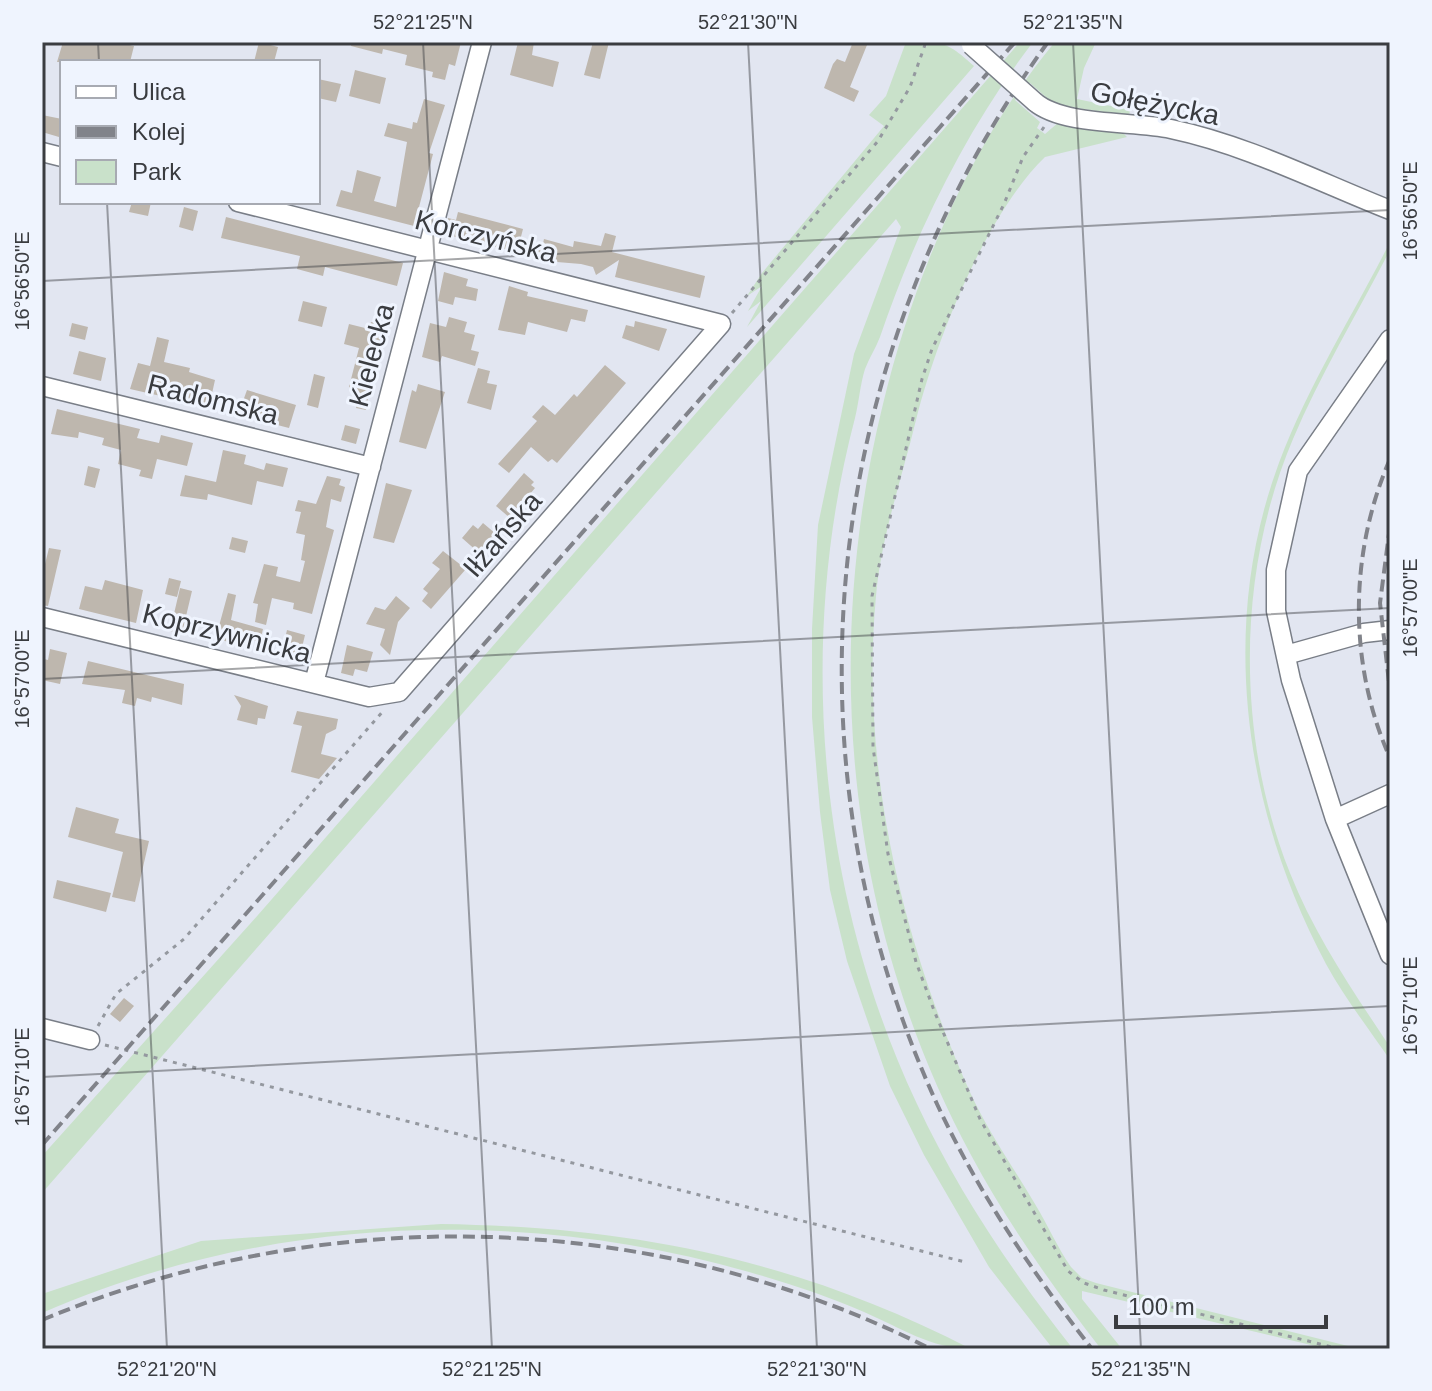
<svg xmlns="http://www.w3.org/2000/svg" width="1432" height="1391" font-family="Arial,sans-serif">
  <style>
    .green { fill: #c9e1ca }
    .building { fill: #beb7ae }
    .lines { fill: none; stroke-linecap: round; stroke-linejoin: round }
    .minor-casing { stroke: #797e87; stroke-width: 21 }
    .path { stroke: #94989f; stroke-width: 3; stroke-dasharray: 4 6; stroke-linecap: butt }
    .minor { stroke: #fff; stroke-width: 18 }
    .rail { stroke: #81838a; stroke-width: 4; stroke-dasharray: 12 6; stroke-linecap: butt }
    .minor-bridge-casing { stroke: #797e87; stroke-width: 21; stroke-linecap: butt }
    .minor-bridge { stroke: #fff; stroke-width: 18 }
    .ticks { fill: none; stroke: #3a3c40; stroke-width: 2; stroke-opacity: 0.45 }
    .labels { text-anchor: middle; stroke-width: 6; stroke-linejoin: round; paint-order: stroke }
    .street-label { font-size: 28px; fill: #3a3c40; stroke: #eff4fe }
    .neatline { fill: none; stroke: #3a3c40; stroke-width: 3 }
    .ticks-label { font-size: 20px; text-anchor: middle; fill: #3a3c40 }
  </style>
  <rect width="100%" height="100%" fill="#e2e6f1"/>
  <path class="green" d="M906 42H917L926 47 929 42C949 42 960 54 974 66L747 327 761 301 748 311 762 286 747 296 762 273 884 126 869 115 886 96Z
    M1020 42H1033C965 131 916 232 880 337 876 348 869 358 865 369 860 385 859 402 855 418 796 641 818 895 917 1104 958 1192 1013 1273 1073 1349H1053L989 1267 924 1155 890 1086 847 961 830 890 820 812 812 717V629L818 525 854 354 901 227 896 219 42 1193V1156L258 915Z
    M1055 42H1096L1084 68 1077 99 1130 110 1129 116 1045 103 1048 99 1030 83 1015 100 1040 122 1037 128 1045 134 1059 122 1127 132 1124 134 1127 137 1045 157C986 214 936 340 916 420 902 478 881 537 876 596 860 764 901 937 969 1090 987 1130 1013 1167 1035 1204 1048 1225 1057 1247 1071 1267L1082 1278 1096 1283 1360 1349H1328L1082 1291V1299L1122 1349H1101C1053 1287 1008 1224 971 1155 847 925 821 656 883 404 914 276 970 144 1055 42Z
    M1390 242V250C1358 312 1320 375 1293 439 1236 573 1236 739 1290 873 1315 936 1353 991 1390 1047V1060C1369 1029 1344 997 1326 964 1247 816 1219 638 1274 477 1302 395 1351 319 1390 242Z
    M441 1224C635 1227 798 1260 971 1349 932 1349 899 1327 864 1312 827 1296 788 1283 749 1272 518 1206 264 1216 42 1313V1294L201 1241Z"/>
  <path class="building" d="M63 42H116L134 46 130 62H57Z
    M259 42 278 47 274 62H254Z
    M352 42H461L455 66 449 64 445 80 432 77 433 72 405 65 407 55 383 49 382 54 351 46Z
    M518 42H534L532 55 559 62 553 87 510 75Z
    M593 42H609L600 79 584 75Z
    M853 42 867 45 850 87 859 91 854 102 824 88 833 64 837 59 845 62Z
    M355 70 386 78 380 104 349 96Z
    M318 79 341 84 336 102 318 98Z
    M424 99 445 105 429 153 433 154 414 226 336 206 341 190 352 193 357 170 381 177 374 201 396 207 407 142 384 136 388 123 412 129 413 122 417 123Z
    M42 115 62 119 59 137 42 132Z
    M132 202H151L148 216 129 212Z
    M184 207 198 211 193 231 179 227Z
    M458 212 523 229 517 252 452 236 454 231 445 229 448 218 456 220Z
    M226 217 403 263 397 286 325 267 323 276 297 269 300 256 221 238Z
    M605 233 616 236 612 252 705 276 700 298 615 277 619 260 596 275 593 267 581 264 557 262 518 252 542 248 544 239 573 247 574 241 601 246Z
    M444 272 468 279 466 286 478 289 476 301 455 297 453 305 438 301Z
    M509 286 528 292 527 296 588 310 585 322 571 319 567 332 528 322 525 335 498 330Z
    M303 301 327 307 322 327 298 321Z
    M449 317 467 322 464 332 475 335 471 350 479 352 475 366 442 356 440 362 422 357 430 323 446 327Z
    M635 321 667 329 659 351 622 338 626 325 634 327Z
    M371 322 387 326 382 345 378 344 366 410 356 408 359 393 349 387 359 348 344 344 349 324 369 329Z
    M72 323 88 327 85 340 69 336Z
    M157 337 169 340 164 362 190 368 189 372 215 380 209 407 130 389 138 363 150 366Z
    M79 351 106 358 101 381 73 374Z
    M605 365 626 383 557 463 552 459 548 462 531 447 509 473 498 464 537 421 532 417 543 405 555 415 574 394 577 397Z
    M478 368 490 371 487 383 497 385 491 410 467 403Z
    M314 374 325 377 318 408 307 405Z
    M418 384 445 392 426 449 399 442 412 390 416 392Z
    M247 390 296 405 289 428 238 415Z
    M57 409 140 429 137 438 159 443 161 435 193 443 187 466 157 459 152 479 139 476 141 470 118 464 121 450 102 445 104 438 79 432 78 438 51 434Z
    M345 425 360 429 356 444 341 440Z
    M223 450 246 455 244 464 264 470 266 463 288 468 283 487 257 481 252 505 208 494 207 500 180 496 185 475 216 482Z
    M88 466 100 469 95 488 84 485Z
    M524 473 534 482 531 485 535 488 510 518 496 506Z
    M327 476 341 479 339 485 345 487 341 502 331 499 326 527 334 530 312 614 293 609 294 603 272 598 266 625 255 622 258 604 253 603 264 564 278 567 276 576 300 582 305 561 301 560 305 535 296 533 301 512 295 511 298 500 316 504Z
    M386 483 412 490 394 543 373 538Z
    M483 523 496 534 479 553 462 538 473 525 478 529Z
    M232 537 248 541 245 553 229 549Z
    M49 548 61 550 48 606 42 605V576Z
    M443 551 466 569 431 609 422 601 428 593 423 589 440 569 432 563Z
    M169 578 181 581 177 597 165 594Z
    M105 580 143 590 136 623 79 609 85 586 102 590Z
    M180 588 192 591 182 633 170 631Z
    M228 593 236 595 231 620 263 629 260 642 241 637 239 647 216 637Z
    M396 596 410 608 398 622 390 655 380 645 385 629 366 624 375 607 385 610Z
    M287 630 305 635 299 660 281 656Z
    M347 645 373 652 367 672 355 669 353 676 341 673Z
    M50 649 67 653 60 684 42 680 44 659 48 660Z
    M88 661 184 684 182 705 152 697 151 702 137 698 135 706 122 703 125 690 82 684Z
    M234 695 268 706 265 719 258 718 257 725 237 720 241 706Z
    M297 711 338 719 336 729 326 734 321 754 337 758 319 779 291 772 302 726 293 724Z
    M76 807 119 819 115 833 149 841 135 902 112 897 123 852 68 837Z
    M57 880 111 893 106 912 53 898Z
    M124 998 134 1006 120 1022 110 1014Z"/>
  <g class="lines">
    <defs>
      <path id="minor" d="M1035 102C1063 126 1134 121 1171 129 1247 145 1319 182 1390 210
        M42 152 62 157
        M1390 339 1298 471 1276 570V611L1291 680 1335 819 1390 955
        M42 386 371 467
        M42 617 369 697 399 692 721 324 238 202
        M1286 655 1364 633 1390 630
        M314 683 482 42
        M1335 819 1390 794
        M42 1028 90 1040"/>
    </defs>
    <use href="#minor" class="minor-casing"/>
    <path class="path" d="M1044 127 1023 157 1004 204 932 349 922 379 872 596 873 747 888 854 916 962 935 1013 980 1119 1068 1271 1084 1283 1104 1290 1340 1349
      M732 313 878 141 910 87 926 42
      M98 1026 116 994 184 939 384 710
      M105 1045 965 1262"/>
    <use href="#minor" class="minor"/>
    <path class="rail" d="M1048 42C823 353 776 753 937 1104 978 1192 1032 1272 1092 1349
      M1390 459C1349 553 1348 664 1390 758
      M1390 526 1380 603 1390 691
      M42 1145 1015 42
      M42 1320C329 1200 652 1209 931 1349"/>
    <defs>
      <path id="minor-bridge" d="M971 45 1035 102"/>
    </defs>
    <use href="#minor-bridge" class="minor-bridge-casing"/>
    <use href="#minor-bridge" class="minor-bridge"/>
  </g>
  <path class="ticks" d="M98 42 99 62M423 42 492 1349M748 42 817 1349M1073 42 1141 1349M107 202 167 1349M42 281 1390 210M42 679 1390 608M42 1077 1390 1006"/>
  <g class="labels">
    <g class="street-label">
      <text transform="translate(1155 103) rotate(11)" y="10">Gołężycka</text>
      <text transform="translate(486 236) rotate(14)" y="10">Korczyńska</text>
      <text transform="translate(371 355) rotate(-75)" y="10">Kielecka</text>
      <text transform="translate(213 399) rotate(14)" y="10">Radomska</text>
      <text transform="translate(502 534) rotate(-49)" y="10">Iłżańska</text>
      <text transform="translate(227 633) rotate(14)" y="10">Koprzywnicka</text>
    </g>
  </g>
  <rect width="1432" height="1391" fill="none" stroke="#eff4fe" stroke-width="88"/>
  <rect x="60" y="60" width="260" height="144" fill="#eff4fe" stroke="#a7aab2" stroke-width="2"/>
  <rect x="76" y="86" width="40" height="12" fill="#ffffff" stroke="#a7aab2" stroke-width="2"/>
  <text x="132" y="100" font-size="24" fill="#3a3c40">Ulica</text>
  <rect x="76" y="126" width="40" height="12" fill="#81838a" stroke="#a7aab2" stroke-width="2"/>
  <text x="132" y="140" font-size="24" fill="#3a3c40">Kolej</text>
  <rect x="76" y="160" width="40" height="24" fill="#c9e1ca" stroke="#a7aab2" stroke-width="2"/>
  <text x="132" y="180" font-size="24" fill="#3a3c40">Park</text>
  <path d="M1116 1315v12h210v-12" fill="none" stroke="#3a3c40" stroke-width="4"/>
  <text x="1128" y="1315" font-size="24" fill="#3a3c40" stroke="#eff4fe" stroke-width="6" paint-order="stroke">100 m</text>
  <rect x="44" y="44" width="1344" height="1303" class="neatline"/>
  <g class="ticks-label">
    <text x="423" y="29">52°21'25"N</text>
    <text x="748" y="29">52°21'30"N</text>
    <text x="1073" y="29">52°21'35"N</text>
    <text transform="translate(1410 211) rotate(-90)" y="7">16°56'50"E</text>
    <text transform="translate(22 281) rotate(-90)" y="7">16°56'50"E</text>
    <text transform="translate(1410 608) rotate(-90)" y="7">16°57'00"E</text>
    <text transform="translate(22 679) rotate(-90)" y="7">16°57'00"E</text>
    <text transform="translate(1410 1006) rotate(-90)" y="7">16°57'10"E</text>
    <text transform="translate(22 1077) rotate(-90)" y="7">16°57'10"E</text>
    <text x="167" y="1376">52°21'20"N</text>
    <text x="492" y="1376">52°21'25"N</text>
    <text x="817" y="1376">52°21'30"N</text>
    <text x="1141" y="1376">52°21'35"N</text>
  </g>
</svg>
